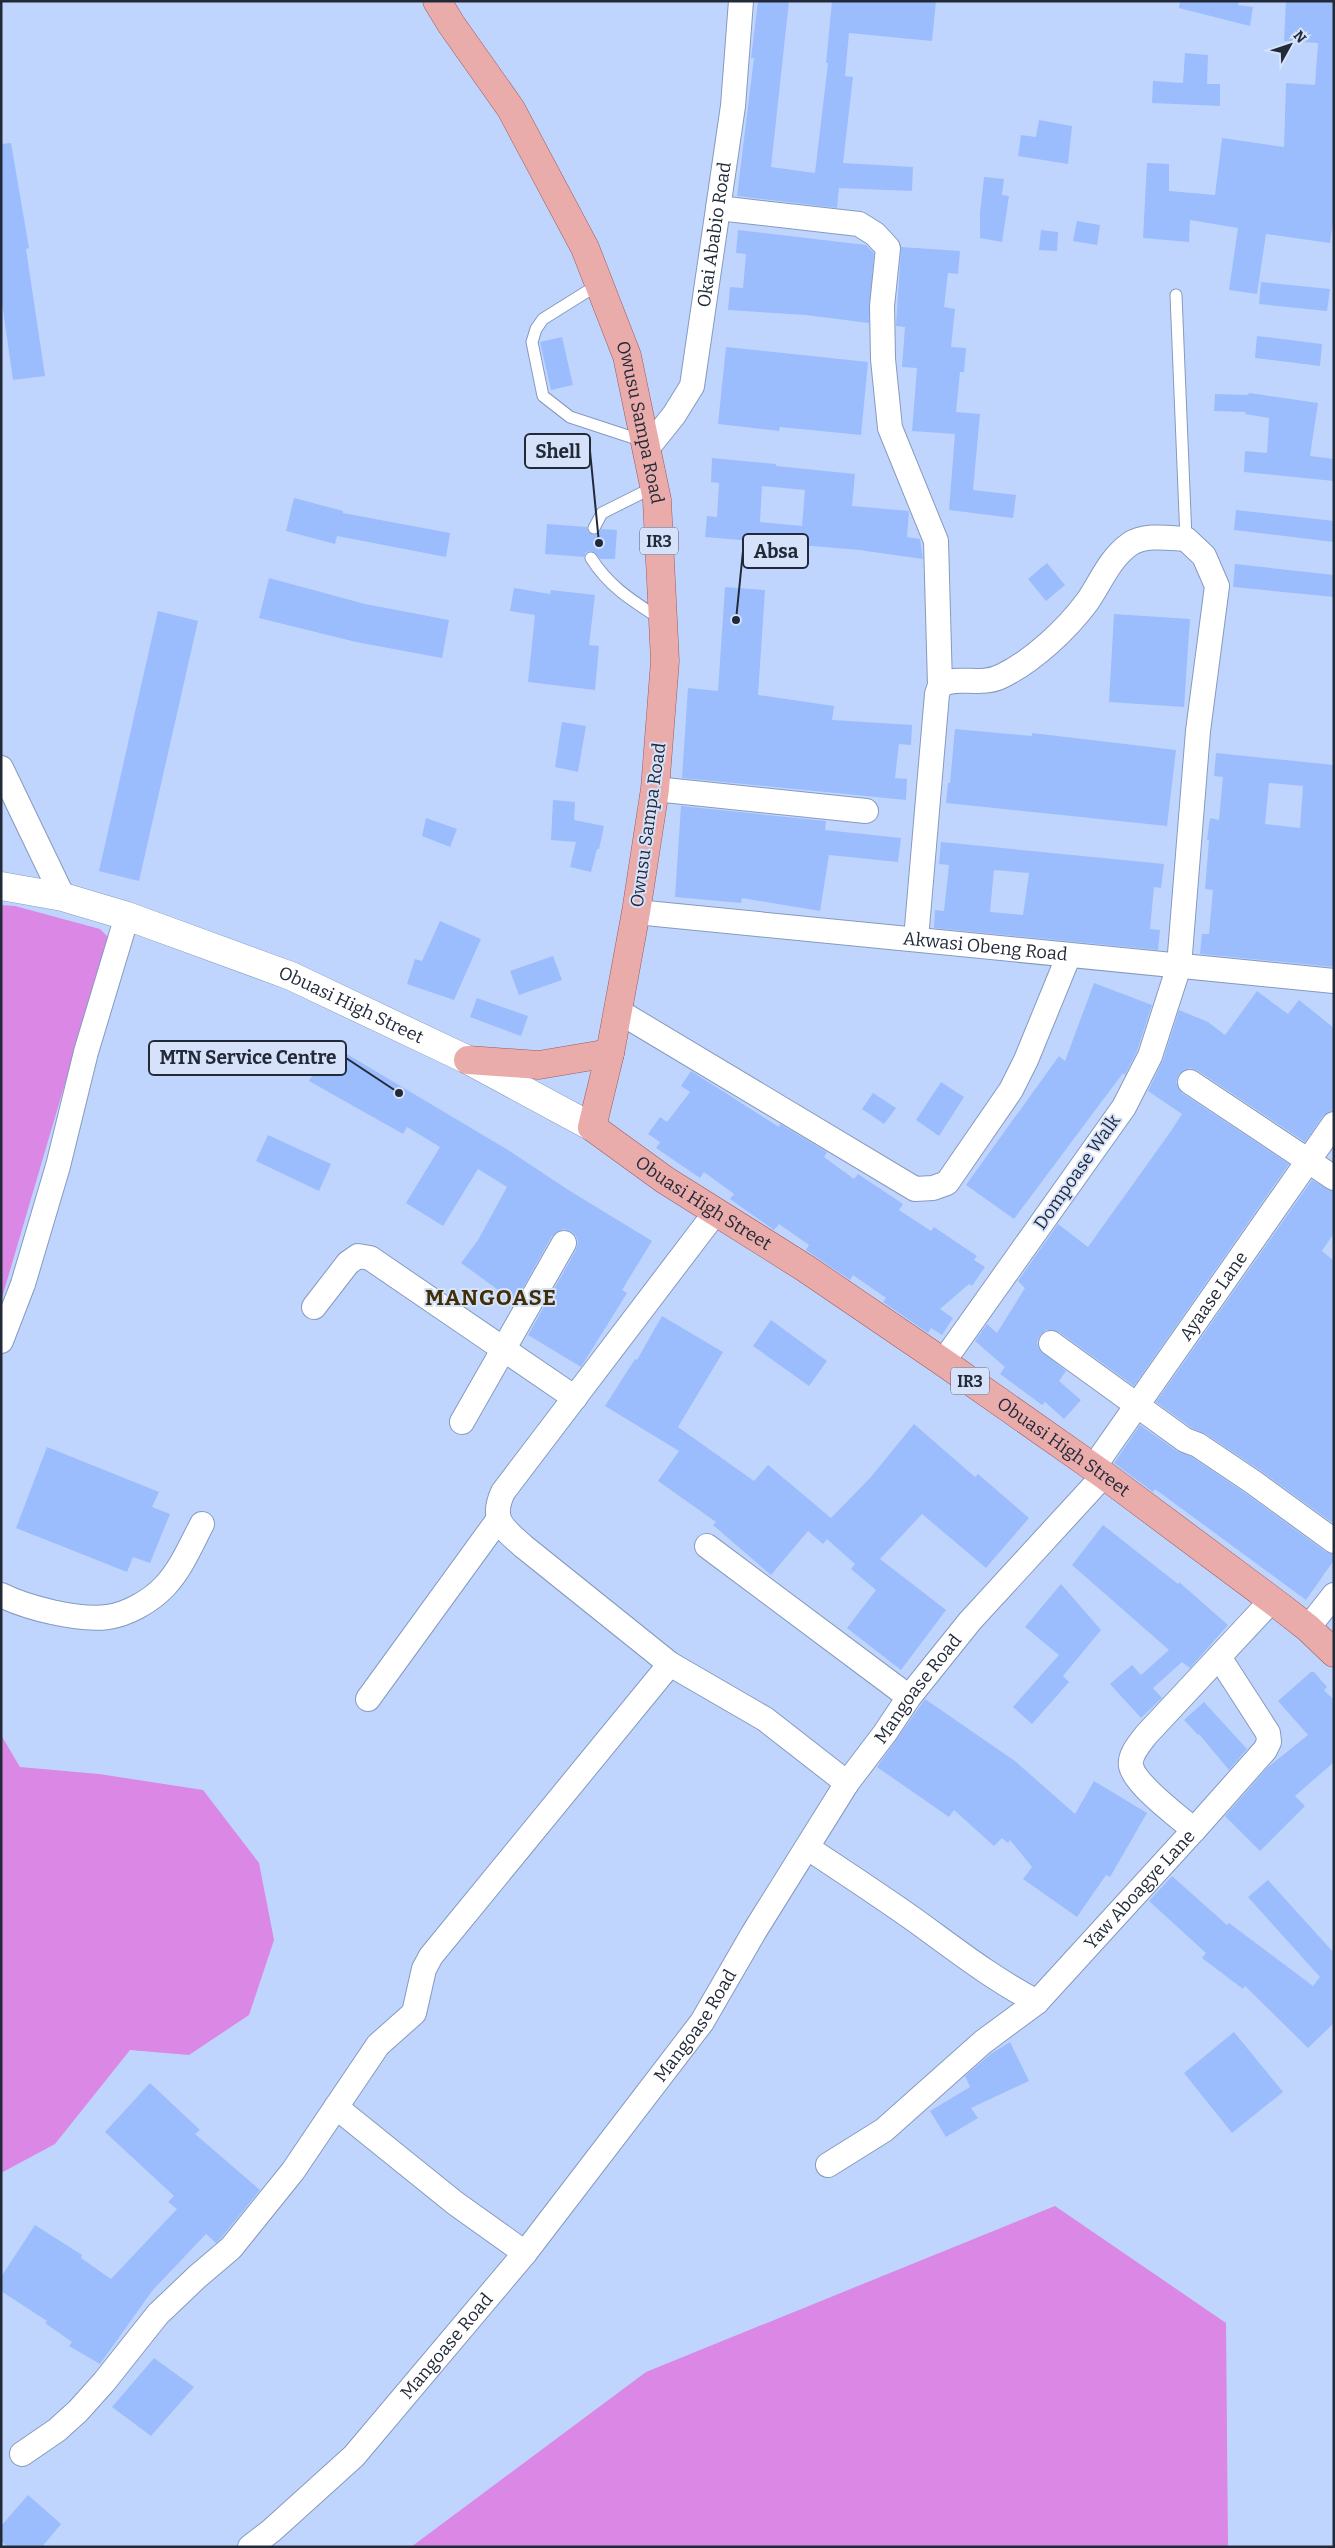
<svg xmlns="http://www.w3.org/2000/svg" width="1335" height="2548" font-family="Bitter,serif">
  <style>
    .green { fill: #da87e5 }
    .building { fill: #9bbdfd; fill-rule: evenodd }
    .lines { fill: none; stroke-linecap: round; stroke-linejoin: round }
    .service-casing { stroke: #869abf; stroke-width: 13 }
    .minor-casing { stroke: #869abf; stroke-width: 26 }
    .tertiary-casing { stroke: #869abf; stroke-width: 29 }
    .primary-casing { stroke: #9b5b5e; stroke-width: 29 }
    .service { stroke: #fff; stroke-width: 11 }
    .minor { stroke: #fff; stroke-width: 24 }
    .tertiary { stroke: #fff; stroke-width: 28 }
    .primary { stroke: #eaacaa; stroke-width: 28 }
    .labels { text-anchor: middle; stroke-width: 4; stroke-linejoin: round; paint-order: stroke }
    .shield { fill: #d5e2fa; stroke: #586173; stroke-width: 1 }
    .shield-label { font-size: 16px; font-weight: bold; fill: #222a39 }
    .street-label { font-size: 18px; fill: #222a39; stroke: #d5e2fa }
    .district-label { font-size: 22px; font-weight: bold; letter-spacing: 1px; fill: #402e05; stroke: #d5e2fa }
    .leader { fill: none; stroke: #222a39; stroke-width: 2 }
    .callout-dot { fill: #222a39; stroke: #d5e2fa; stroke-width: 2 }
    .callout { fill: #d5e2fa; stroke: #222a39; stroke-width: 2 }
    .callout-label { font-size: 19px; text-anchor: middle; font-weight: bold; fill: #222a39 }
  </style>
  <rect width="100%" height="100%" fill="#c0d5fd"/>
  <path class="green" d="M1 905 15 906 100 929 108 937 1 1301Z
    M1 1735 20 1767 99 1774 203 1790 259 1863 274 1940 249 2015 189 2055 130 2050 55 2144 1 2173Z
    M1055 2206 1226 2323 1228 2547H411L646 2372Z"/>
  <path class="building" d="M758 1H789L771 167 815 173 828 63H826L832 1H936L932 41 849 33 845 76 853 77 843 163 913 167 912 191 839 188 837 208 737 196 754 58H751Z
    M1180 1H1239L1238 5 1253 7 1250 26 1179 8Z
    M1286 1H1334V215L1330 243 1266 234 1257 294 1229 290 1238 228 1190 220 1189 242 1143 238 1147 163 1169 164V191L1215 195 1222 138 1284 147 1286 83 1315 85 1318 43 1284 41Z
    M1185 53 1208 55 1207 84H1220V106L1152 103 1153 81 1183 83Z
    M1039 120 1072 126 1068 164 1018 156 1021 135 1036 137Z
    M11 143 29 248 26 249 45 376 13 380 1 296V144Z
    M984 177 1004 179 1002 195 1009 196 1002 242 980 238V213Z
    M1077 221 1100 225 1097 245 1073 241Z
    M738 230 866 245 874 253 869 323 806 315 728 310 730 287 743 288 746 254 736 253Z
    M1041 230 1058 232 1057 251 1039 250Z
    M901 247 960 251 958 274 948 273 944 307 955 309 951 347 966 348 964 372H960L956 412 980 414 973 490 1016 495 1013 518 949 510 955 434 912 431 917 368 902 367 905 327 896 326Z
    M1261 282 1330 289 1327 311 1259 304Z
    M1257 336 1322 344 1320 366 1255 358Z
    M562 337 573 385 551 390 540 342Z
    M726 347 868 362 861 435 780 427 779 431 718 424Z
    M1249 393 1318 403 1310 456 1334 459V481L1244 472 1245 451 1267 453 1269 418 1245 414 1246 412 1214 411 1215 394 1248 395Z
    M712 458 776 464V466L855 474 852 506 909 511 907 537 920 539 923 559 859 550 705 537 707 516 717 517 719 483 711 482ZM762 486 805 490 802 526 760 522Z
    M294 498 343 511V513L450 533 446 557 337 536 335 544 286 531Z
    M1236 510 1334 521V542L1234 530Z
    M547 524 587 527 588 532 594 535 602 529 617 530 615 559H601L591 551 586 552 584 557 545 554Z
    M1047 563 1065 585 1046 601 1028 579Z
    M1235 564 1334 575V597L1233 587Z
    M269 578 365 604 449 620 442 658 356 642 259 618Z
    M725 587 765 590 758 695 834 706 832 720 912 725 911 745 899 744 895 778 907 779 906 800 682 778 688 688 718 691Z
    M514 588 550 594 551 590 595 595 589 645 599 646 595 690 528 682 535 615 510 611Z
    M158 611 198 621 139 881 99 871Z
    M1114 614 1190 619 1184 707 1109 702Z
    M562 722 586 726 578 772 555 767Z
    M955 729 1032 736V733L1176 750 1167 826 946 803 948 783H950Z
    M1216 753 1334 765V967L1200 954 1202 934H1209L1213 890 1205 889 1209 840H1207L1210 818 1219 820 1223 777 1214 776ZM1269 783 1303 786 1300 828 1265 824Z
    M553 800 575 802 574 820 604 826 599 849H597L591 872 570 867 576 842 551 840Z
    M681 806 826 821 825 830 901 838 898 862 829 855 820 911 742 898 741 903 675 897Z
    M426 818 457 829 450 847 422 836Z
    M941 842 1164 864 1161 888 1154 887 1150 929 1160 930 1158 950 934 928 935 910 944 911 949 865 939 864ZM994 870 1029 873 1023 915 990 912Z
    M440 921 481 939 454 1000 407 984 415 959 422 961Z
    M553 956 562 980 519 995 510 971Z
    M1094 983 1152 1005 1137 1051 1125 1075 1123 1073 1014 1219 966 1185 1059 1056 1065 1061Z
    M1257 991 1288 1014 1299 1000 1334 1028V1110L1323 1116 1305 1142 1198 1071 1190 1068 1179 1074 1176 1082 1182 1093 1289 1164 1134 1386 1059 1332 1046 1330 1040 1335 1037 1342 1039 1349 1066 1371 1059 1381 1081 1400 1064 1419 1045 1402 1042 1405 1000 1374 1005 1367 975 1341 987 1324 997 1333 1025 1288 1018 1281 1058 1224 1088 1247 1171 1131 1182 1114 1148 1091 1163 1060 1179 1010 1208 1022 1225 1035Z
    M477 998 528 1016 521 1036 470 1017Z
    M330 1044 508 1150 570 1191 652 1241 622 1290 627 1293 581 1367 528 1335 576 1250 578 1242 576 1236 570 1231 563 1229 552 1236 515 1302 461 1263 478 1240 507 1187 478 1169 443 1226 406 1203 440 1147 407 1127 403 1134 309 1081Z
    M691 1071 779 1127 780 1124 827 1152 824 1157 854 1179 858 1174 903 1204 899 1210 931 1231 934 1227 977 1256 974 1260 985 1267 972 1286 969 1284 940 1309 953 1318 942 1335 931 1328 928 1333 883 1302 886 1298 853 1275 850 1280 806 1250 809 1245 779 1224 774 1230 730 1199 734 1194 704 1172 700 1178 656 1148 660 1142 648 1134 660 1117 667 1122 690 1092 681 1086Z
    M941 1082 964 1097 939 1136 916 1120Z
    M873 1093 896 1108 884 1124 862 1109Z
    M268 1135 331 1164 319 1191 256 1161Z
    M1312 1180 1334 1192V1233L1322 1251 1334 1261V1524L1261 1471 1206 1434 1192 1428 1156 1402Z
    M662 1316 723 1352 678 1427 754 1481 768 1465 831 1518 871 1477 914 1424 975 1477 978 1474 1029 1518 986 1568 922 1514 880 1559 946 1610 901 1670 847 1628 876 1590 851 1569 855 1564 827 1539 823 1544 808 1531 771 1575 713 1525 716 1522 658 1481 679 1451 605 1406 635 1359 637 1360Z
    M771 1320 827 1361 809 1386 753 1346Z
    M1140 1425 1177 1451 1192 1457 1245 1493 1326 1552 1334 1555V1560L1306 1600 1155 1489 1153 1492 1114 1463Z
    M47 1447 159 1492 152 1507 170 1514 150 1563 133 1557 127 1572 16 1528Z
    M1103 1525 1178 1584 1179 1582 1228 1625 1190 1668 1182 1662 1153 1688 1162 1698 1141 1718 1110 1684 1132 1665 1141 1675 1169 1650 1072 1565Z
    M1061 1584 1101 1630 1063 1676 1069 1682 1032 1724 1013 1707 1059 1655 1025 1627Z
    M1311 1672H1314L1327 1687 1324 1690 1334 1700V1762L1295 1796 1305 1806 1260 1851 1225 1816 1267 1768 1308 1735 1278 1701Z
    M925 1699 1015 1761 1075 1814 1094 1781 1147 1813 1110 1877 1106 1875 1077 1917 1023 1879 1032 1867 1010 1840 1008 1843 1002 1838 994 1846 954 1810 949 1817 877 1767Z
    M1204 1702 1247 1749 1229 1770 1199 1734 1198 1735 1184 1720Z
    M1172 1876 1227 1925 1229 1923 1313 1986 1320 1977 1248 1897 1268 1880 1334 1953V2023L1308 2048 1245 1986 1243 1989 1202 1958 1206 1953 1149 1901Z
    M1234 2032 1283 2092 1232 2133 1184 2073Z
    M1010 2042 1029 2081 971 2108 978 2118 946 2137 930 2111 970 2087 965 2076 992 2053Z
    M150 2083 200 2130 195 2134 260 2190 221 2238 216 2243 206 2234 152 2291 100 2364 69 2346 72 2342 45 2323 47 2321 1 2291V2277L35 2225 82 2255 81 2258 111 2279 177 2209 168 2202 174 2196 105 2132Z
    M154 2358 194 2387 151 2436 112 2407Z
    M28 2495 61 2524 42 2547H8L1 2541V2526Z"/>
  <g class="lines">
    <defs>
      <path id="service" d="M599 284 543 319 536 329 532 342 543 396 570 417 643 441
        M1176 295 1186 539
        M594 528 602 513 654 487
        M591 558C610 588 633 601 662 620"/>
      <g id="minor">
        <path d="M718 208 859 224 875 234 888 248 882 306 883 359 890 428 936 541 940 685"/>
        <path id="s1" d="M646 450 674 415 692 386 733 106 741 1"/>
        <path d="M1 768 63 897"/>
        <path d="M655 789 866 811"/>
        <path id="s2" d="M636 912 1334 981"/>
        <path d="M916 939 937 694 940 685C959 675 980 687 1002 676 1033 661 1067 629 1087 602 1101 582 1109 559 1130 544 1145 534 1168 538 1186 539L1204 556 1217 586 1198 731 1179 966 1150 1056 1124 1107 943 1362"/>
        <path d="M618 1011 915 1189 933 1188 947 1183 1011 1090 1026 1060 1069 955"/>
        <path d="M1190 1082 1334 1178"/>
        <path d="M715 1213 503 1492C490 1520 503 1528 523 1546L670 1664 765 1719 847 1783"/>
        <path d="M314 1307 348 1263 358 1256 370 1258 575 1398"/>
        <path d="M1 1341 23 1284 58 1166 86 1052 127 916"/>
        <path d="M1051 1343 1185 1440 1198 1445 1253 1482 1334 1541"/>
        <path d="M462 1422 564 1243"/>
        <path id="s3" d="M1093 1468 1334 1124"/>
        <path d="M707 1546 909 1697"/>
        <path d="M1 1595C27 1608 79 1621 108 1617 128 1614 151 1601 165 1586 181 1569 191 1545 202 1524"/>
        <path d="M1308 1628 1334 1595"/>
        <path d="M368 1699 498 1520"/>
        <path d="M1194 1830 1265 1750 1269 1742 1268 1733 1219 1657"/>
        <path d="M808 1848C844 1872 881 1896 916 1921 956 1950 993 1979 1037 2002"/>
        <path d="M336 2107 455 2203 525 2253"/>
        <path id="s4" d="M828 2165 884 2130 983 2042 1037 2002 1194 1830C1179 1817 1135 1785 1131 1766 1129 1755 1140 1743 1146 1735L1272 1600"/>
        <path d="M22 2454 57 2430 78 2411 104 2382 158 2314 198 2276 231 2248 293 2171 378 2045 414 2013 424 1969 431 1956 670 1664"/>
        <path id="s5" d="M250 2547 271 2531 354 2456 525 2253 702 2022 754 1932 847 1783 885 1733 909 1697 970 1621 1104 1475"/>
      </g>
      <g id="tertiary">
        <path id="s6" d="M1 886 63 897 127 916 291 976 468 1060 592 1127"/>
      </g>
      <g id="primary">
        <path id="s7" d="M437 1 451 24 511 109 585 248 627 356 657 500 665 661 655 789 636 912 610 1053 592 1127 665 1180 805 1268 943 1362 1104 1475 1281 1607 1308 1628 1334 1653"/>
        <path d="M468 1060 539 1065 610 1053"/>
      </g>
    </defs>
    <use href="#service" class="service-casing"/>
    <use href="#minor" class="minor-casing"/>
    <use href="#tertiary" class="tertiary-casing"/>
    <use href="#primary" class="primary-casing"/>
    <use href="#service" class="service"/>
    <use href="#minor" class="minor"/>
    <use href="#tertiary" class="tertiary"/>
    <use href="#primary" class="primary"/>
  </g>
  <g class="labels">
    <g class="shield">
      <rect x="640" y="527.5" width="38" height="27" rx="4"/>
      <rect x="951" y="1367.5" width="38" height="27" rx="4"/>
    </g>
    <g class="shield-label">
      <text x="659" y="547">IR3</text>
      <text x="970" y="1387">IR3</text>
    </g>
    <g class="street-label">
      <text dy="6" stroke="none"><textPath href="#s1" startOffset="232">Okai Ababio Road</textPath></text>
      <text dy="6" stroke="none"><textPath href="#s7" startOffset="472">Owusu Sampa Road</textPath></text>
      <text transform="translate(648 825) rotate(-82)" y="6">Owusu Sampa Road</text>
      <text dy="6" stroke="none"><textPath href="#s2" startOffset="351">Akwasi Obeng Road</textPath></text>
      <text dy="6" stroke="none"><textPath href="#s6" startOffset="371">Obuasi High Street</textPath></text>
      <text transform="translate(1077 1172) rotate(-55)" y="6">Dompoase Walk</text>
      <text dy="6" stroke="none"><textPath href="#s7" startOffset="1320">Obuasi High Street</textPath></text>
      <text dy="6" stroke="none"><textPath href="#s3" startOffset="210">Ayaase Lane</textPath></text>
      <text dy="6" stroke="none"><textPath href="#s7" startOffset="1755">Obuasi High Street</textPath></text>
      <text dy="6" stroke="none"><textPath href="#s5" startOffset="1092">Mangoase Road</textPath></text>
      <text dy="6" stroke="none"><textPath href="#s4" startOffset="418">Yaw Aboagye Lane</textPath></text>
      <text dy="6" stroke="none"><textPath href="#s5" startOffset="688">Mangoase Road</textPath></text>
      <text dy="6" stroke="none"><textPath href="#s5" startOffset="282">Mangoase Road</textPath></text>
    </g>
    <g class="district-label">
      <text x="491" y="1305">MANGOASE</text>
    </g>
  </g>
  <path class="leader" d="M599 543L590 451M736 620L743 551M399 1093L346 1058"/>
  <g class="callout-dot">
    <circle cx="599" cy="543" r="5"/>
    <circle cx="736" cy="620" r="5"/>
    <circle cx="399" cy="1093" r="5"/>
  </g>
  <g class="callout">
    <rect x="525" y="434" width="65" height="34" rx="5"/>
    <rect x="743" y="534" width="65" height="34" rx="5"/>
    <rect x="149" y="1041" width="197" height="34" rx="5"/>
  </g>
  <g class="callout-label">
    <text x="558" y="458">Shell</text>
    <text x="776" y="558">Absa</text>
    <text x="248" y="1064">MTN Service Centre</text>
  </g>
  <rect width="1335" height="2548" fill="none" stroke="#222a39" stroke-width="5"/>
  <g transform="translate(1290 45) rotate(50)" stroke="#d5e2fa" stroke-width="4" paint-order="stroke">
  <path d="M0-4L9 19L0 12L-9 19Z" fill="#222a39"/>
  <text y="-8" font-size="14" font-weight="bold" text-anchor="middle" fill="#222a39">N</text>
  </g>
</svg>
